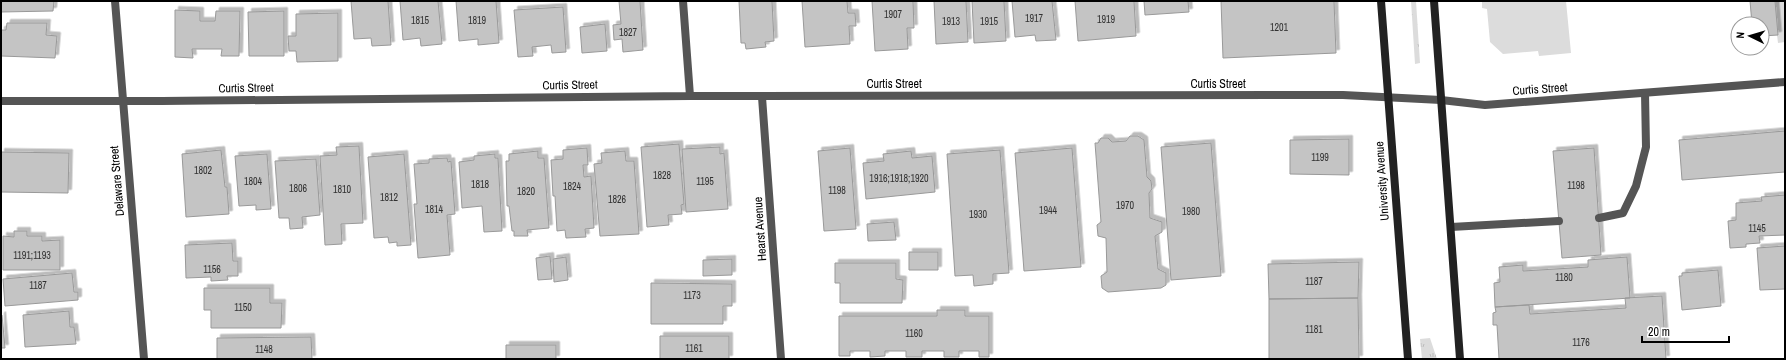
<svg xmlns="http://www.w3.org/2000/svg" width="1786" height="360" font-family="'Archivo Narrow',sans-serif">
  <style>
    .grass { fill: url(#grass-tufts) }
    .pitch { fill: #dcdcdc }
    .building { fill: #c4c4c4; stroke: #999; filter: url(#shadow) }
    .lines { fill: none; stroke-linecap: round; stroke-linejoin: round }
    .service { stroke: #555; stroke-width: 8 }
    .minor { stroke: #555; stroke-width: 8 }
    .secondary { stroke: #222; stroke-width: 8 }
    .labels { text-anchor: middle; stroke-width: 3; stroke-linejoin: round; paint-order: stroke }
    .number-label { font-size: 10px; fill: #313131 }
    .street-label { font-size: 12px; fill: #000; stroke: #fff }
  </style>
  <defs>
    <pattern id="grass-tufts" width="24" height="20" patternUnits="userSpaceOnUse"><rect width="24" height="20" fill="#dcdcdc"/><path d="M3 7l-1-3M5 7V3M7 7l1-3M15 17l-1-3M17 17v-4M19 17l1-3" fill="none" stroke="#bbb"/></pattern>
    <filter id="shadow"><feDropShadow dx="3.5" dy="-3.5" stdDeviation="0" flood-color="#0004"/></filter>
  </defs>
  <rect width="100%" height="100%" fill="#fff"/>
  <path class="grass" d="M1411 1H1416L1420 63 1415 64Z
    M1430 338 1437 359H1422L1420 339Z"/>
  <path class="pitch" d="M1482 1H1566L1571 53 1539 56 1538 51 1503 54 1490 42 1487 9 1482 8Z
    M1750 1H1785V42L1778 43 1777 35 1762 24H1752Z"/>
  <path class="building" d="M1 1H54L53 11 1 12Z
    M351 1H388L391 45 372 46 371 38 354 39Z
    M400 1H438L442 44 421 46 420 38 403 40Z
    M456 1H496L499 43 478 45V39L459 41Z
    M619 1H640L643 50 623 52 622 39 614 40 613 25 621 24Z
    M739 1H772L774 41 765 42 766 47 746 49 745 43H741Z
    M802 1H847L848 13H855L856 26H849L850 44 805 47Z
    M872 1H913L914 28H907L908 49 875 51Z
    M934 1H966L968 42 936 44Z
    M972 1H1004L1006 41 974 43Z
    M1012 1H1052L1056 40 1036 41 1035 35 1015 37Z
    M1075 1H1134L1136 36 1078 41Z
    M1144 1H1188L1189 12 1145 15Z
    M1221 1H1334L1336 53 1223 58Z
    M1750 1H1775L1778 35 1762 36V24H1752Z
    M563 7 566 52 552 53 551 45 532 47 533 56 518 57 514 10Z
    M175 10 200 11V21H215L216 11H240L239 56H221L222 49H192L193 58 175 57Z
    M284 11V56H249L248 12Z
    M338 13V61L297 62 296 51H289L288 36H296V14Z
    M7 23H47L46 35 57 36 55 58 1 56V30H6Z
    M605 24 607 51 582 53 580 27Z
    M1785 131V172L1682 180 1679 140Z
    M1130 136H1138L1144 140 1147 177 1151 181 1152 189 1149 193 1150 218 1162 222V232L1155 236 1158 269 1166 273V285L1161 288 1108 292 1102 288 1101 276 1107 272 1106 238 1098 236 1097 225 1101 222 1095 143H1098L1101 138H1108L1112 142 1126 141Z
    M1349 139V175L1290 174V140Z
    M1211 143 1221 276 1171 280 1161 147Z
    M679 144 684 204 681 205 682 214 668 215 669 225 647 227 641 147Z
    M359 146 363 223 341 224 342 244 325 245 320 156 337 155 336 147Z
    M720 147V154L724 153 728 209 686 212 682 149Z
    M587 148 588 165H583L584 177 591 176 594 228 585 229 586 237 566 238 565 230 557 231 555 196H553L551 160 563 159V150Z
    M850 148 856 229 824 231 818 151Z
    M1072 148 1081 267 1024 271 1015 153Z
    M1594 148 1601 255 1562 258 1553 151Z
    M221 150 225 187H227L229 214 186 217 182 154Z
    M1000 150 1009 273 993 274V284L974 286 973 275 955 276 947 154Z
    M538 151V158H544L549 228 527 230 528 236H514V231H512L509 206H507L506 161H509V154Z
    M625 151 626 161H634L639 234 600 236 594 164 602 163 601 153Z
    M911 151 912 158 932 156 935 192 866 199 863 163 884 161 883 154Z
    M1 152 69 153 68 193 1 192Z
    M267 154 271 209 256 210V205L239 206 235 156Z
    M404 154 411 245 397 246V242L389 243 388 237 374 238 368 157Z
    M495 154V158H498L502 231 484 232 482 206 462 208 459 162 474 160V156Z
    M447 158 448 162 451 161 455 214 447 215 450 255 418 258 414 204H417L414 164 429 163V159Z
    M316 159 320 215 302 217 303 228 290 229 289 218H279L275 161Z
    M1785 195V235L1759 236 1760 243 1746 244V247L1730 248 1728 221 1736 220V203L1762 201 1761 197Z
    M894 222 896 240 868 241 867 224Z
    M14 231H27V236H42V241L60 240V270H3V236L14 237Z
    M232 243 233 261H238V276H227L228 280 211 281V277L186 278 185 245Z
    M1785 246V289L1760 290 1757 248Z
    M909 252H938V270H909Z
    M550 256 552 279 538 280 536 258Z
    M566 257 568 280 554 282 553 259Z
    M1627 257 1630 298 1495 307 1494 283 1500 282 1499 267 1523 265V271L1588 267V260Z
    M732 259V275L703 276V260Z
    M1359 262 1358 298 1269 299 1268 264Z
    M835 263H896V279L903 280 902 303H840V283H835Z
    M1718 270 1721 306 1682 310 1679 276H1682V273Z
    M72 273 74 292H78V300L5 306 3 279Z
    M651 283 732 284V306H723V324H651Z
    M204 288H270V303H282L281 328H211V310H204Z
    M1662 296 1666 359H1499L1497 325H1493V313L1496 312 1495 307 1529 305 1530 314 1626 308 1625 298Z
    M1358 298 1359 359H1269V299Z
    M937 310H965V316H989V357H979V351H959V357H944V351H922V357H906V351H885V356L870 357V351H850V356H839V316H937Z
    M69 311 70 327H74L76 344 25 347 23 315Z
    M2 315 5 348H1V316Z
    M660 336H729V359H660Z
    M311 337 312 359H217V338Z
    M506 345H556V359H506Z"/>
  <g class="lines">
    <path class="service" d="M1599 218 1623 213 1636 186 1646 147 1645 93
      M1451 227 1559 221"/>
    <path class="minor" d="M115 1 144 359
      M683 1 690 96
      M762 97 781 359
      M1 101H162L690 96 1343 95 1441 100 1485 105 1785 82"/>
    <path class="secondary" d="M1381 1 1408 359
      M1434 1 1460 359"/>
  </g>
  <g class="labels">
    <g class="number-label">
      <text x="893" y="18">1907</text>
      <text x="1034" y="22">1917</text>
      <text x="1106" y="23">1919</text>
      <text x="420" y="24">1815</text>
      <text x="477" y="24">1819</text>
      <text x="951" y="25">1913</text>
      <text x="989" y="25">1915</text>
      <text x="1279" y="31">1201</text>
      <text x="628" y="36">1827</text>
      <text x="1320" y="161">1199</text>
      <text x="203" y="174">1802</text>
      <text x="662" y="179">1828</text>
      <text x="899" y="182">1916;1918;1920</text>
      <text x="253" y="185">1804</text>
      <text x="705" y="185">1195</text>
      <text x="480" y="188">1818</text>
      <text x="1576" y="189">1198</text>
      <text x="572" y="190">1824</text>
      <text x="298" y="192">1806</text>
      <text x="342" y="193">1810</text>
      <text x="837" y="194">1198</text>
      <text x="526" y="195">1820</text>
      <text x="389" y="201">1812</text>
      <text x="617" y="203">1826</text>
      <text x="1125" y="209">1970</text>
      <text x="434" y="213">1814</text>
      <text x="1048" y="214">1944</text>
      <text x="1191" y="215">1980</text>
      <text x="978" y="218">1930</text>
      <text x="1757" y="232">1145</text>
      <text x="32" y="259">1191;1193</text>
      <text x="212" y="273">1156</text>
      <text x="1564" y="281">1180</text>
      <text x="1314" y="285">1187</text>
      <text x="38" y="289">1187</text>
      <text x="692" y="299">1173</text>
      <text x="243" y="311">1150</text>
      <text x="1314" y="333">1181</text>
      <text x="914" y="337">1160</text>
      <text x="1581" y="346">1176</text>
      <text x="694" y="352">1161</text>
      <text x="264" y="353">1148</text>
    </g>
    <g class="street-label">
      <text x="894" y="88">Curtis Street</text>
      <text x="1218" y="88">Curtis Street</text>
      <text transform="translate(570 85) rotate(-1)" y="4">Curtis Street</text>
      <text transform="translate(246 88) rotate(-1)" y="4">Curtis Street</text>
      <text transform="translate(1540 89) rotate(-4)" y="4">Curtis Street</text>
      <text transform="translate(117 181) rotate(-95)" y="4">Delaware Street</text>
      <text transform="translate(1382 181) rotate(-94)" y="4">University Avenue</text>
      <text transform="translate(760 229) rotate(-94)" y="4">Hearst Avenue</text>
    </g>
  </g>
  <rect width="1786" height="360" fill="none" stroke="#000000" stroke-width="4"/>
  <g transform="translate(1750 36) rotate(275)"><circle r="19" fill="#ffffff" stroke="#999999"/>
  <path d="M0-3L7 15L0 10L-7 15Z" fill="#000000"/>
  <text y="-6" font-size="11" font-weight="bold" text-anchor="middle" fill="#000000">N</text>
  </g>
  <path d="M1642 336v6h87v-6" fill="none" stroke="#000000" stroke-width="2"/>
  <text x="1648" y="336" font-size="12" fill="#000000" stroke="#ffffff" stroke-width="3" paint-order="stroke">20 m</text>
</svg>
